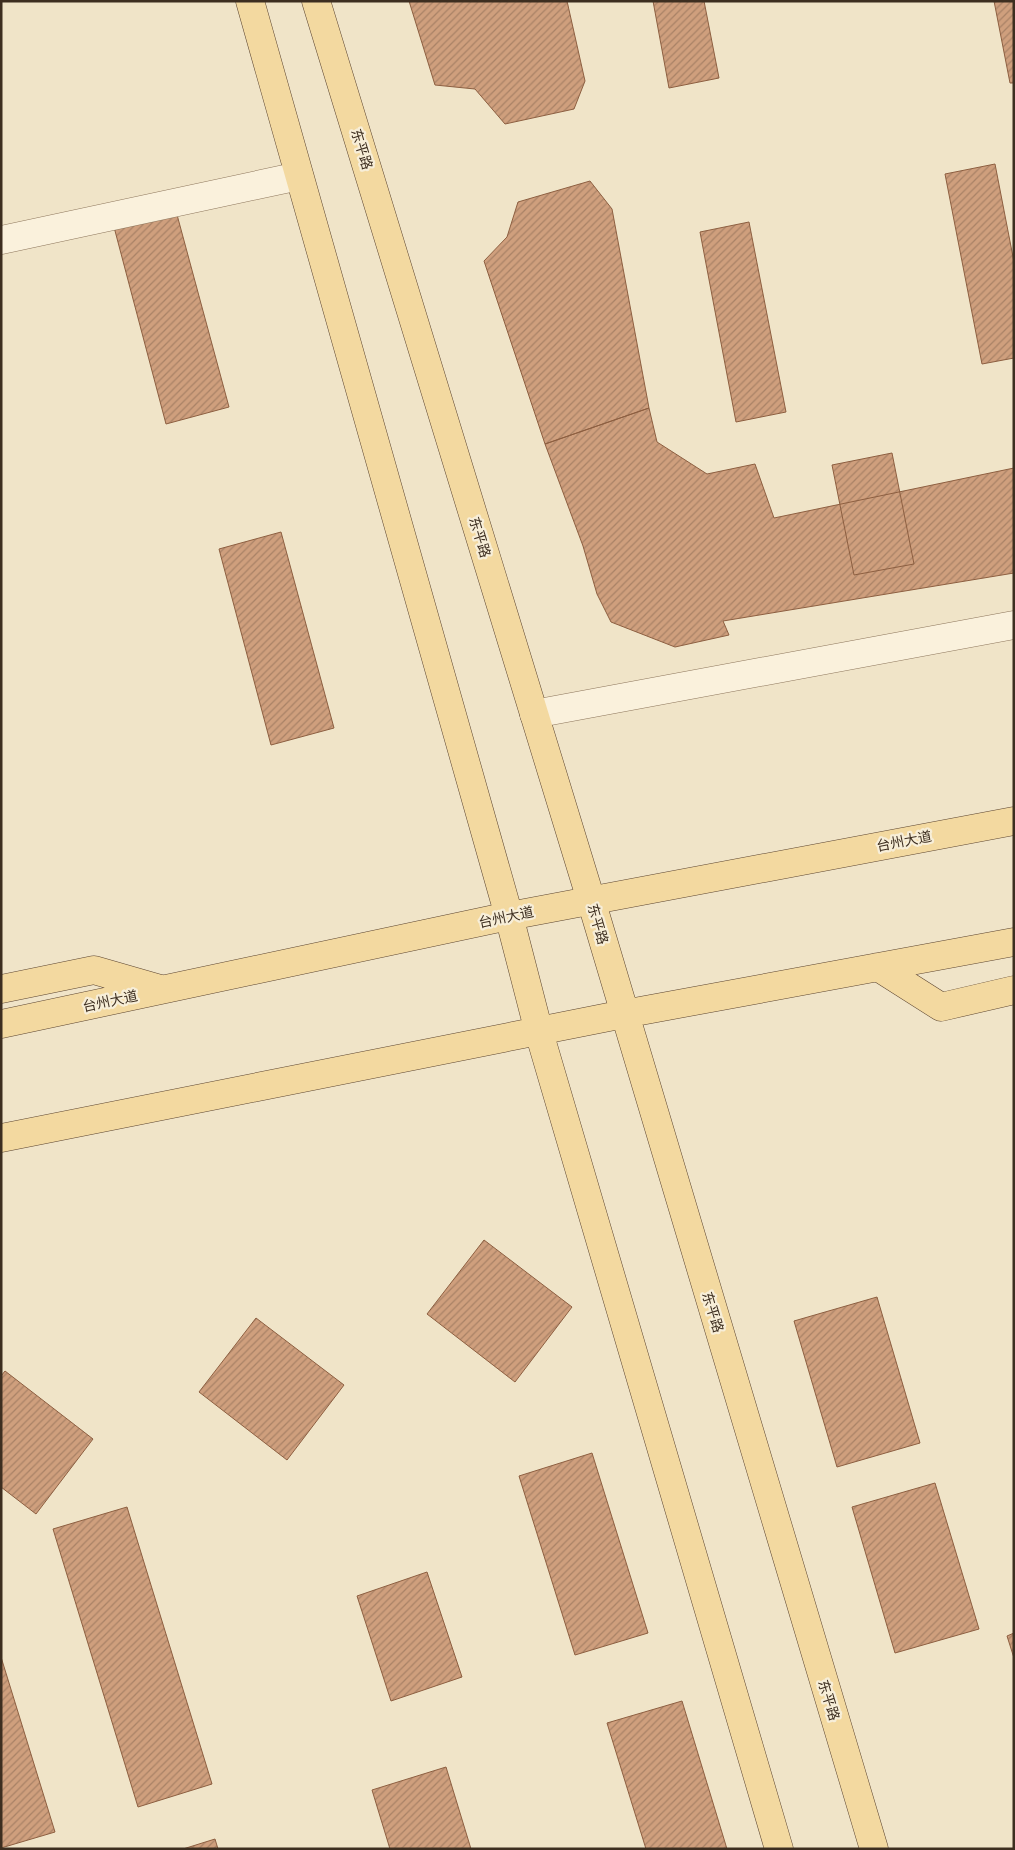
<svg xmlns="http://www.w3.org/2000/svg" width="1015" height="1850" font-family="'Libre Baskerville','Noto Sans SC',serif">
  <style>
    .building { fill: url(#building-hatch); stroke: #8d5f41 }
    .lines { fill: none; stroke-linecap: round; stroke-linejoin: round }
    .minor-casing { stroke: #8d765c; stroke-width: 29 }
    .major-casing { stroke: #5b4430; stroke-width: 29 }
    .minor { stroke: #faf1dc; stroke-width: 28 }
    .major { stroke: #f3d9a0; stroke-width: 28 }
    .labels { text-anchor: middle; stroke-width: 4.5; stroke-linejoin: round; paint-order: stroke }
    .street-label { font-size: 14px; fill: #3d2e20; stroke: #f7eed8 }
  </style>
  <defs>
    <pattern id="building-hatch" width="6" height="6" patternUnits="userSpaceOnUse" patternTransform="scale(1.25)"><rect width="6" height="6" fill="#cf9f7d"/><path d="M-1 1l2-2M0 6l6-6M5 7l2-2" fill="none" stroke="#a98266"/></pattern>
  </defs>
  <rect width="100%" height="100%" fill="#f0e4c8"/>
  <path class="building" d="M409 1H567L585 81 574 109 505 124 475 89 435 85Z
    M653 1H704L719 78 669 88Z
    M994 1H1014V83H1010Z
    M995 164 1014 262V358L982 364 945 174Z
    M590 181 612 209 649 408 545 444 484 261 507 237 518 202Z
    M176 211 229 407 166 424 114 227Z
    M749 222 786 412 736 422 700 232Z
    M649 408 657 442 707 474 755 464 774 518 1014 468V573L723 621 729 635 675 647 611 622 597 594 583 546 545 444Z
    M892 453 914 564 854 575 832 465Z
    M281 532 334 728 271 745 219 549Z
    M484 1240 572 1307 515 1382 427 1314Z
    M877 1297 920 1443 837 1467 794 1321Z
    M256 1318 344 1385 287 1460 199 1392Z
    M5 1371 93 1439 36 1514 1 1487V1376Z
    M592 1453 648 1633 575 1655 519 1476Z
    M935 1483 979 1629 895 1653 852 1507Z
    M127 1507 212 1784 138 1807 53 1529Z
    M427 1572 462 1677 391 1701 357 1596Z
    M1014 1633V1658L1007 1636Z
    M1 1657 55 1832 1 1848Z
    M682 1701 727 1849H646L607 1723Z
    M446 1767 471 1849H390L372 1790Z
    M215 1839 218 1849H183Z"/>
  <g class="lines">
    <defs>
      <path id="minor" d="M1 240 299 176
        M534 714 1014 625"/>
      <path id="major" d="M250 1 509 916 539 1032 779 1849
        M316 1 591 900 874 1849
        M878 967 941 1007 1014 990
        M1 989 94 970 160 989
        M1 1024 509 916 1014 821
        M1 1138 624 1014 1014 942"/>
    </defs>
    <use href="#minor" class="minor-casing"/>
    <use href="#major" class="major-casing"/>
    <use href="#minor" class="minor"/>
    <use href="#major" class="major"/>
  </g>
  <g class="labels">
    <g class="street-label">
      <text transform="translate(362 149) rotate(73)" y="5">东平路</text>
      <text transform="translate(480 537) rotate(73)" y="5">东平路</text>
      <text transform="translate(904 841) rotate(-11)" y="5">台州大道</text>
      <text transform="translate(506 917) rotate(-12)" y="5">台州大道</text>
      <text transform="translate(598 924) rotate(74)" y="5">东平路</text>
      <text transform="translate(110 1001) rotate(-12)" y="5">台州大道</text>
      <text transform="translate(713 1312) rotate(73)" y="5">东平路</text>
      <text transform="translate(829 1700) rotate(73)" y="5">东平路</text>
    </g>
  </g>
  <rect width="1015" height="1850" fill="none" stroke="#3d2e20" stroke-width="5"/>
</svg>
